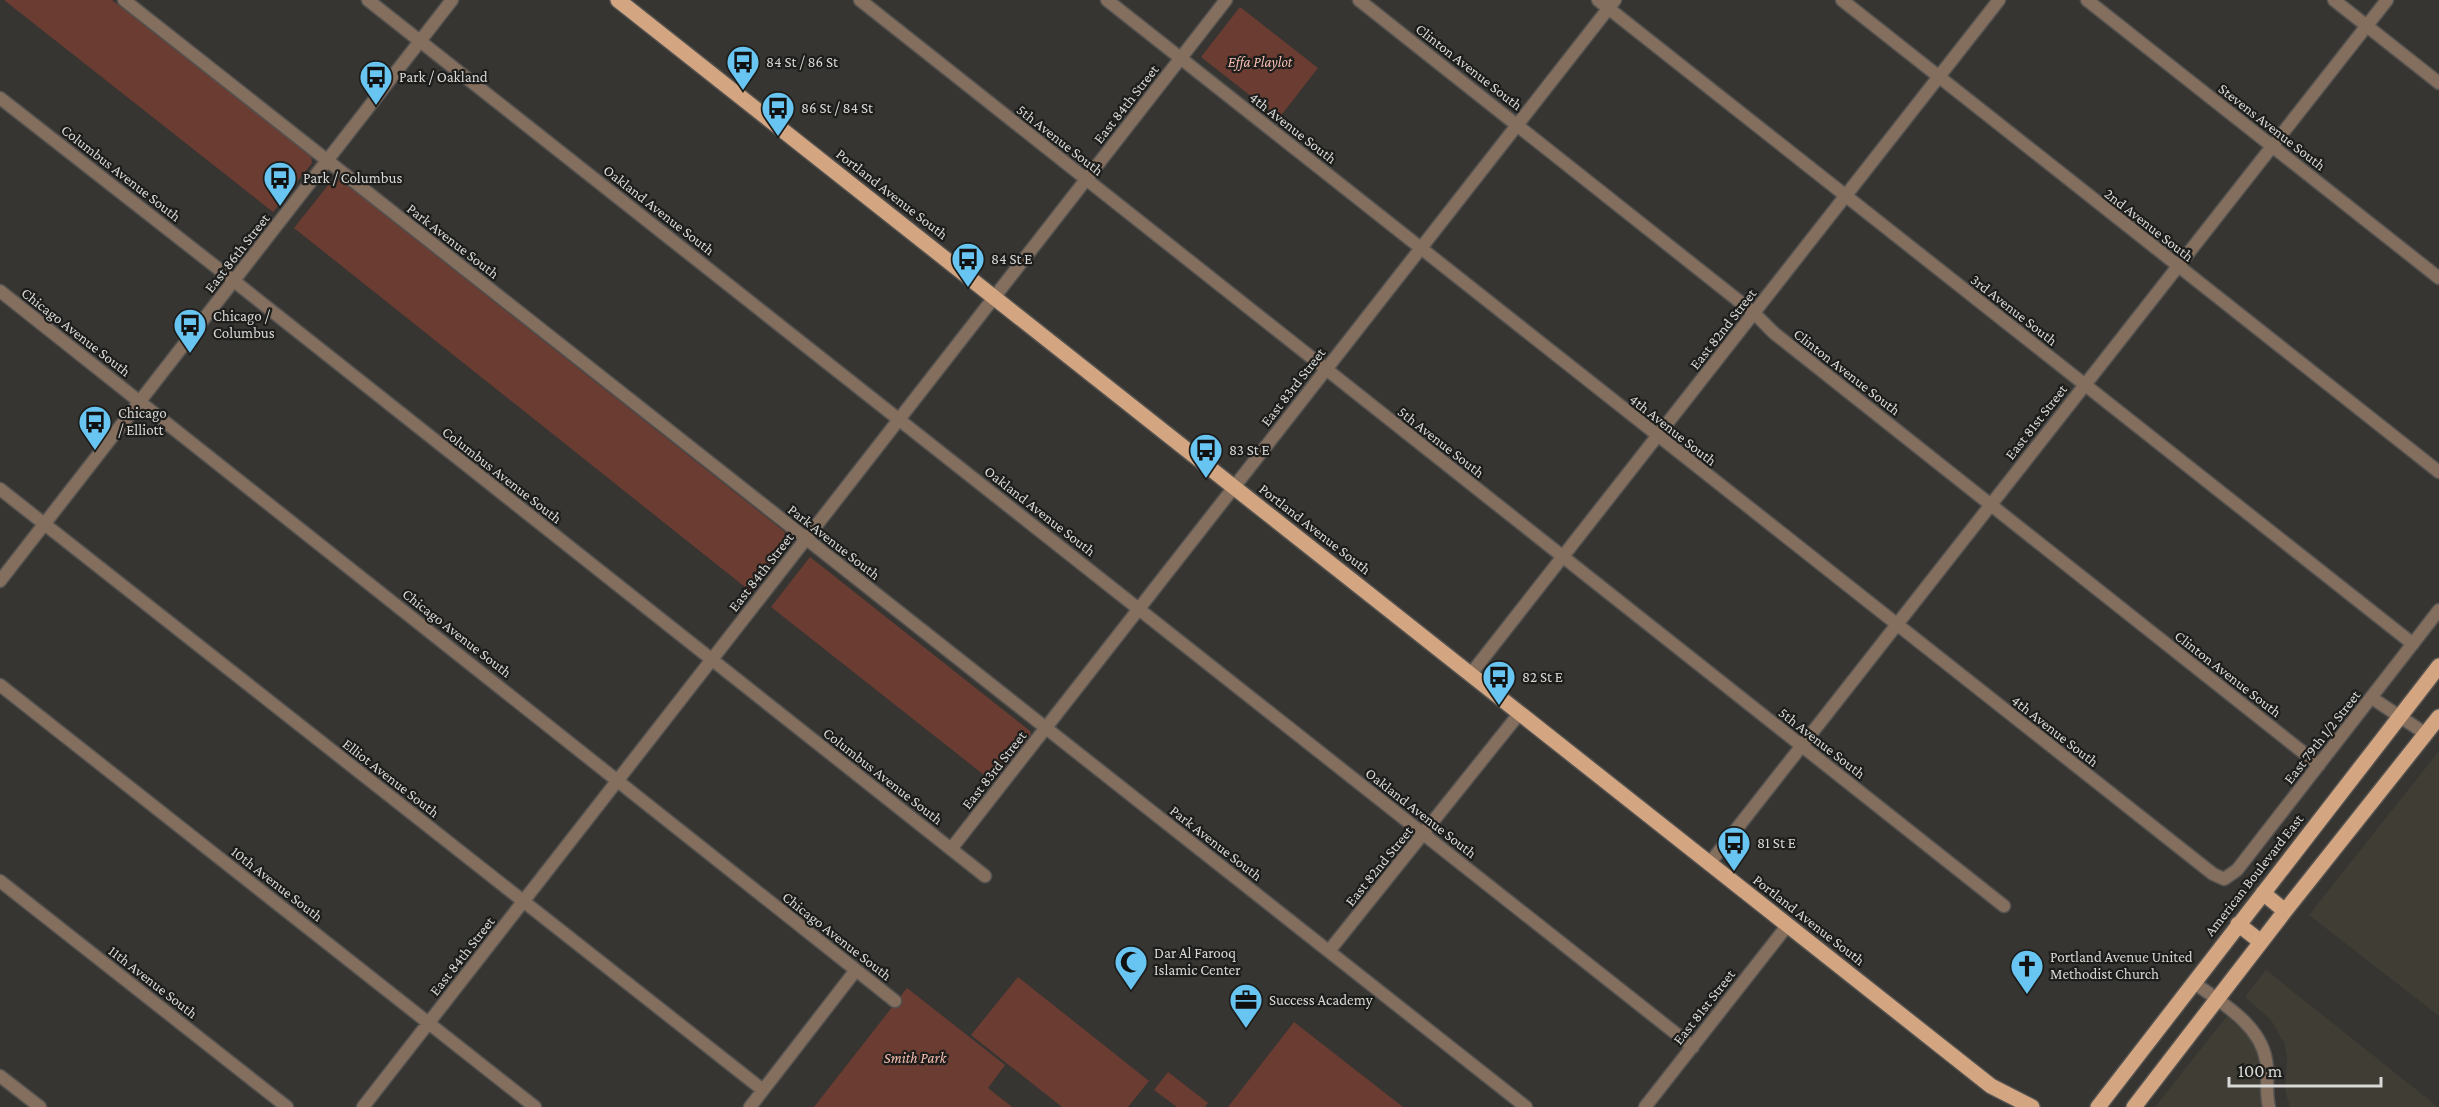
<svg xmlns="http://www.w3.org/2000/svg" width="2439" height="1107" font-family="'Crimson Pro',serif">
  <style>
    .built { fill: #403d34 }
    .green { fill: #6b3c32 }
    .lines { fill: none; stroke-linecap: round; stroke-linejoin: round }
    .minor-casing { stroke: #535250; stroke-width: 15 }
    .major-casing { stroke: #535250; stroke-width: 18 }
    .minor { stroke: #846e5d; stroke-width: 12 }
    .major { stroke: #d3a681; stroke-width: 15 }
    .labels { text-anchor: middle; stroke-width: 4.5; stroke-linejoin: round; paint-order: stroke }
    .poi-label { font-size: 15px; fill: #d8d8d6; stroke: #1d1d1b; text-anchor: start }
    .park-label { font-size: 15px; font-style: italic; fill: #f7bdb1; stroke: #1d1d1b }
    .street-label { font-size: 15px; fill: #d8d8d6; stroke: #1d1d1b }
  </style>
  <rect width="100%" height="100%" fill="#363532"/>
  <path class="built" d="M2439 751V1016L2309 915Z
    M2266 970 2438 1107H2290L2285 1090 2287 1057 2285 1045 2271 1020 2245 997Z
    M2227 1016 2253 1041 2261 1061 2260 1090 2265 1107H2155Z"/>
  <path class="green" d="M4 0H112L311 156 312 163 273 212Z
    M1240 7 1318 68 1279 118 1201 57Z
    M338 178 790 536V539L750 591 294 228 333 179Z
    M810 557 1030 731 1031 734 993 782 771 607Z
    M1018 977 1149 1081 1128 1107H1062L971 1035Z
    M907 988 1005 1065 988 1088 1012 1107H814Z
    M1294 1022 1403 1107H1228Z
    M1168 1072 1208 1103 1205 1107H1177L1154 1090Z"/>
  <g class="lines">
    <defs>
      <path id="minor" d="M124 0 1526 1107
        M368 0 1693 1047
        M860 0 2004 906
        M1107 0 2213 874 2224 879 2237 870 2439 610
        M1359 0 1754 313 1774 333 2319 765
        M1598 0 2413 644
        M1842 0 2439 472
        M2087 0 2439 278
        M2334 0 2439 83
        M0 98 234 281 985 876
        M0 291 895 1001
        M0 489 763 1090
        M0 581 452 0
        M1470 675 1999 0
        M0 685 535 1107
        M2372 698 2426 734
        M951 849 1615 0
        M1709 864 2387 0
        M0 881 287 1107
        M1329 951 1519 714
        M2193 982C2220 1002 2260 1024 2266 1060 2269 1076 2265 1091 2269 1107
        M0 1076 40 1107
        M363 1107 1226 0
        M750 1107 856 970
        M1645 1107 1787 926"/>
      <path id="major" d="M618 0 1991 1086 2032 1107
        M2263 893 2285 911
        M2238 924 2261 942
        M2098 1107 2439 666
        M2134 1107 2285 911 2439 717"/>
    </defs>
    <use href="#minor" class="minor-casing"/>
    <use href="#major" class="major-casing"/>
    <use href="#minor" class="minor"/>
    <use href="#major" class="major"/>
  </g>
  <defs>
    <symbol id="bus-pin" viewBox="-11 -11 22 30"><path d="M0 17L-7.5 6A9.5 9.5 0 1 1 7.5 6Z" fill="#68c4f0" stroke="#1d1d1b"/><path d="M-5-6H5V4H4V6H2V4H-2V6H-4V4H-5ZM-3.5-4V0h7V-4ZM-3.5 1.2v1.5H-2V1.2ZM2 1.2v1.5H3.5V1.2Z" fill="#111"/></symbol>
    <symbol id="mosque-pin" viewBox="-11 -11 22 30"><path d="M0 17L-7.5 6A9.5 9.5 0 1 1 7.5 6Z" fill="#68c4f0" stroke="#1d1d1b"/><path d="M3.5-4.9A6 6 0 1 0 3.5 4.9A5 5 0 1 1 3.5-4.9Z" fill="#111"/></symbol>
    <symbol id="church-pin" viewBox="-11 -11 22 30"><path d="M0 17L-7.5 6A9.5 9.5 0 1 1 7.5 6Z" fill="#68c4f0" stroke="#1d1d1b"/><path d="M-1.2-6h2.4v3.5h3.3v2.4h-3.3V6h-2.4V-.1h-3.3v-2.4h3.3Z" fill="#111"/></symbol>
    <symbol id="office-pin" viewBox="-11 -11 22 30"><path d="M0 17L-7.5 6A9.5 9.5 0 1 1 7.5 6Z" fill="#68c4f0" stroke="#1d1d1b"/><path d="M-6-3h4V-5.5h4V-3h4V5H-6ZM-1-4.5V-3h2v-1.5ZM-6 0V1H6V0Z" fill="#111"/></symbol>
  </defs>
  <g fill-rule="evenodd">
    <use href="#bus-pin" x="724" y="43" width="38" height="52"/>
    <use href="#bus-pin" x="357" y="58" width="38" height="52"/>
    <use href="#bus-pin" x="759" y="89" width="38" height="52"/>
    <use href="#bus-pin" x="261" y="159" width="38" height="52"/>
    <use href="#bus-pin" x="949" y="240" width="38" height="52"/>
    <use href="#bus-pin" x="171" y="306" width="38" height="52"/>
    <use href="#bus-pin" x="76" y="403" width="38" height="52"/>
    <use href="#bus-pin" x="1187" y="431" width="38" height="52"/>
    <use href="#bus-pin" x="1480" y="658" width="38" height="52"/>
    <use href="#bus-pin" x="1715" y="824" width="38" height="52"/>
    <use href="#mosque-pin" x="1112" y="943" width="38" height="52"/>
    <use href="#church-pin" x="2008" y="947" width="38" height="52"/>
    <use href="#office-pin" x="1227" y="981" width="38" height="52"/>
  </g>
  <g class="labels">
    <g class="poi-label">
      <text x="766" y="67">84 St / 86 St</text>
      <text x="399" y="82">Park / Oakland</text>
      <text x="801" y="113">86 St / 84 St</text>
      <text x="303" y="183">Park / Columbus</text>
      <text x="991" y="264">84 St E</text>
      <text x="213" y="321">Chicago /<tspan x="213" dy="17">Columbus</tspan></text>
      <text x="118" y="418">Chicago<tspan x="118" dy="17">/ Elliott</tspan></text>
      <text x="1229" y="455">83 St E</text>
      <text x="1522" y="682">82 St E</text>
      <text x="1757" y="848">81 St E</text>
      <text x="1154" y="958">Dar Al Farooq<tspan x="1154" dy="17">Islamic Center</tspan></text>
      <text x="2050" y="962">Portland Avenue United<tspan x="2050" dy="17">Methodist Church</tspan></text>
      <text x="1269" y="1005">Success Academy</text>
    </g>
    <g class="park-label">
      <text x="1260" y="67">Effa Playlot</text>
      <text x="915" y="1063">Smith Park</text>
    </g>
    <g class="street-label">
      <text transform="translate(1469 67) rotate(38)" y="5">Clinton Avenue South</text>
      <text transform="translate(1126 104) rotate(-52)" y="5">East 84th Street</text>
      <text transform="translate(2272 127) rotate(38)" y="5">Stevens Avenue South</text>
      <text transform="translate(1293 128) rotate(38)" y="5">4th Avenue South</text>
      <text transform="translate(1060 140) rotate(38)" y="5">5th Avenue South</text>
      <text transform="translate(121 173) rotate(38)" y="5">Columbus Avenue South</text>
      <text transform="translate(892 194) rotate(38)" y="5">Portland Avenue South</text>
      <text transform="translate(659 210) rotate(38)" y="5">Oakland Avenue South</text>
      <text transform="translate(2149 225) rotate(38)" y="5">2nd Avenue South</text>
      <text transform="translate(453 241) rotate(38)" y="5">Park Avenue South</text>
      <text transform="translate(237 253) rotate(-52)" y="5">East 86th Street</text>
      <text transform="translate(2014 310) rotate(38)" y="5">3rd Avenue South</text>
      <text transform="translate(1723 329) rotate(-52)" y="5">East 82nd Street</text>
      <text transform="translate(76 332) rotate(38)" y="5">Chicago Avenue South</text>
      <text transform="translate(1847 372) rotate(38)" y="5">Clinton Avenue South</text>
      <text transform="translate(1293 387) rotate(-52)" y="5">East 83rd Street</text>
      <text transform="translate(2036 422) rotate(-52)" y="5">East 81st Street</text>
      <text transform="translate(1673 430) rotate(38)" y="5">4th Avenue South</text>
      <text transform="translate(1441 442) rotate(38)" y="5">5th Avenue South</text>
      <text transform="translate(502 475) rotate(38)" y="5">Columbus Avenue South</text>
      <text transform="translate(1040 511) rotate(38)" y="5">Oakland Avenue South</text>
      <text transform="translate(1315 529) rotate(38)" y="5">Portland Avenue South</text>
      <text transform="translate(834 542) rotate(38)" y="5">Park Avenue South</text>
      <text transform="translate(761 572) rotate(-52)" y="5">East 84th Street</text>
      <text transform="translate(457 633) rotate(38)" y="5">Chicago Avenue South</text>
      <text transform="translate(2228 674) rotate(38)" y="5">Clinton Avenue South</text>
      <text transform="translate(2055 731) rotate(38)" y="5">4th Avenue South</text>
      <text transform="translate(2322 737) rotate(-52)" y="5">East 79th 1/2 Street</text>
      <text transform="translate(1822 743) rotate(38)" y="5">5th Avenue South</text>
      <text transform="translate(994 770) rotate(-52)" y="5">East 83rd Street</text>
      <text transform="translate(883 776) rotate(38)" y="5">Columbus Avenue South</text>
      <text transform="translate(391 778) rotate(38)" y="5">Elliot Avenue South</text>
      <text transform="translate(1421 813) rotate(38)" y="5">Oakland Avenue South</text>
      <text transform="translate(1216 843) rotate(38)" y="5">Park Avenue South</text>
      <text transform="translate(1379 866) rotate(-51)" y="5">East 82nd Street</text>
      <text transform="translate(2254 875) rotate(-52)" y="5">American Boulevard East</text>
      <text transform="translate(277 884) rotate(38)" y="5">10th Avenue South</text>
      <text transform="translate(1809 920) rotate(38)" y="5">Portland Avenue South</text>
      <text transform="translate(837 936) rotate(38)" y="5">Chicago Avenue South</text>
      <text transform="translate(462 956) rotate(-52)" y="5">East 84th Street</text>
      <text transform="translate(153 982) rotate(38)" y="5">11th Avenue South</text>
      <text transform="translate(1704 1007) rotate(-52)" y="5">East 81st Street</text>
    </g>
  </g>
  <path d="M2229 1077v9h152v-9" fill="none" stroke="#d8d8d6" stroke-width="3"/>
  <text x="2238" y="1077" font-size="18" fill="#d8d8d6" stroke="#1d1d1b" stroke-width="4.5" paint-order="stroke">100 m</text>
</svg>
